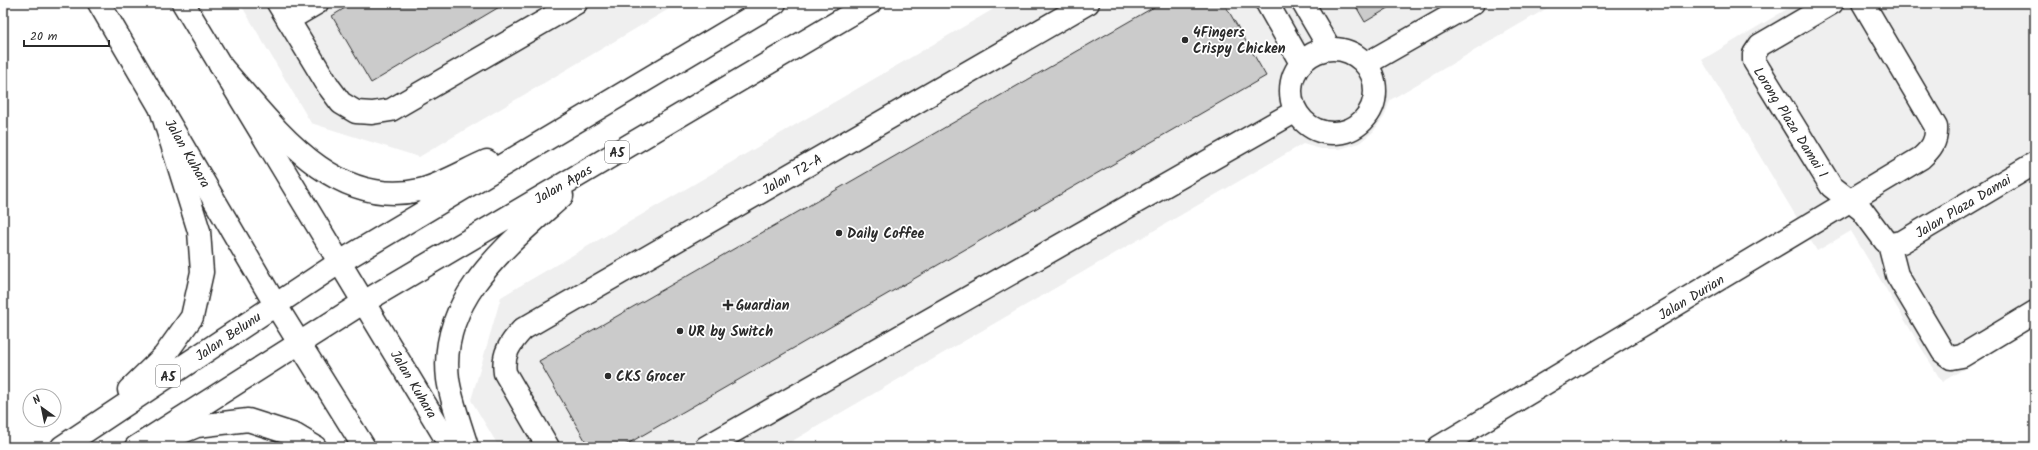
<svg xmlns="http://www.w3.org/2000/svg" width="2038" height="450" font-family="Kalam,sans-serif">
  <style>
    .built { fill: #efefef }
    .building { fill: #cbcbcb; stroke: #2b2b2b }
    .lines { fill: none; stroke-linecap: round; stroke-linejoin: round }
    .minor-casing { stroke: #2b2b2b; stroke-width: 25 }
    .major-casing { stroke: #2b2b2b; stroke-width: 25 }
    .highway-casing { stroke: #2b2b2b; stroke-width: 25 }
    .minor { stroke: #fff; stroke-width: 22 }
    .major { stroke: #fff; stroke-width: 22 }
    .highway { stroke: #fff; stroke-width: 22 }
    .poi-dot { fill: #2b2b2b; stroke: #fff; stroke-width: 1.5 }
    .labels { text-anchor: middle; stroke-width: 3.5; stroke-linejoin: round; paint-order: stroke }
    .shield { fill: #fff; stroke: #6b6b6b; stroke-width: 1 }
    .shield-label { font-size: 13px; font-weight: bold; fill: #2b2b2b }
    .poi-label { font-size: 14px; font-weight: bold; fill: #2b2b2b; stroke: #fff; text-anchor: start }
    .street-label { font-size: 14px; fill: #2b2b2b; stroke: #fff }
  </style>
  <rect width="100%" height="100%" fill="#fff"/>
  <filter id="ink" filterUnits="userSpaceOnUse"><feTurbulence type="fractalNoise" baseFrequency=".025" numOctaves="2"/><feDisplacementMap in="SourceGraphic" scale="8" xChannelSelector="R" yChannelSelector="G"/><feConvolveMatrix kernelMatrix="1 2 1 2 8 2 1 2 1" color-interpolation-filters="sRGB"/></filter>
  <g filter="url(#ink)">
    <path class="built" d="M240 3H679L419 157 311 123Z
      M1004 3H1556L1390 100 1384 117 1373 132 1359 143 1340 149H1321L1303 144 782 447H499L471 400 501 297Z
      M1797 3H2035V326L1942 382 1851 231 1817 251 1702 60Z"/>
    <path class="building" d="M353 3H506L371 83 332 16Z
      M1161 3H1224L1266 76 622 447H589L539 361Z
      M1354 3H1397L1365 22Z"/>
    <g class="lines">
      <defs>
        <path id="minor" d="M278 3 329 87 341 103 356 112 372 113 391 110 576 3
          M1267 3 1301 63
          M1303 3 1330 49
          M1832 3 1760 45 1754 54V61L1831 186 1862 210 1885 241 1889 244 1897 275 1943 352 1951 358 1962 356 2035 312
          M288 20 317 3
          M1291 91a42 42 0 1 1 84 0a42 42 0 1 1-84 0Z
          M1366 64 1473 3
          M1889 244 1902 242 2035 163
          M548 447 505 373C502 354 510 343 523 329L1088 3
          M706 447 1296 111
          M1439 447 1921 158C1931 149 1937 142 1936 127L1863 3"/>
        <path id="major" d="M99 3 275 304 364 447
          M183 3 451 447"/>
        <path id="highway" d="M220 65C272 123 330 210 420 190 439 186 468 169 487 161
          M129 390 164 356 192 317 202 272 199 231 160 106
          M170 437 197 426 248 420 295 435 315 447
          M62 447 340 262 775 3
          M136 447 364 302 870 3
          M467 447C461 426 451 401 448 379 438 298 509 244 562 196"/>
      </defs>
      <use href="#minor" class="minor-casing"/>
      <use href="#major" class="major-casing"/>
      <use href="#highway" class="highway-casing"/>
      <use href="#minor" class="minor"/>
      <use href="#major" class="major"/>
      <use href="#highway" class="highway"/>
    </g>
  </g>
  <g class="poi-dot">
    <circle cx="1185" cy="40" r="4"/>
    <circle cx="839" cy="233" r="4"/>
    <path d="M726 299h4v4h4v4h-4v4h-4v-4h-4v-4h4z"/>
    <circle cx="680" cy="331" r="4"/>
    <circle cx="608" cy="376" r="4"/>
  </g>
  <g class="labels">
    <g class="shield">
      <rect x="605" y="141" width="24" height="22" rx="3"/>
      <rect x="156" y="365" width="24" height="22" rx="3"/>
    </g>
    <g class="shield-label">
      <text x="617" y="157">A5</text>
      <text x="168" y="381">A5</text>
    </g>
    <g class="poi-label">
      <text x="1193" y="37">4Fingers<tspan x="1193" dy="16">Crispy Chicken</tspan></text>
      <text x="847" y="238">Daily Coffee</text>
      <text x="736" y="310">Guardian</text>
      <text x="688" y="336">UR by Switch</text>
      <text x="616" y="381">CKS Grocer</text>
    </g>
    <g class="street-label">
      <text transform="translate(1791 122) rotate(58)" y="5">Lorong Plaza Damai 1</text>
      <text transform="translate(188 153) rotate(60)" y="5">Jalan Kuhara</text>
      <text transform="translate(792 174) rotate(-30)" y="5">Jalan T2-A</text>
      <text transform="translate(563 184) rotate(-30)" y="5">Jalan Apas</text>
      <text transform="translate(1963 206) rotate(-31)" y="5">Jalan Plaza Damai</text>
      <text transform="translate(1691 297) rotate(-31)" y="5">Jalan Durian</text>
      <text transform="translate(228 336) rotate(-34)" y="5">Jalan Belunu</text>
      <text transform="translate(414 384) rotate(59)" y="5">Jalan Kuhara</text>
    </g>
  </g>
  <rect width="2038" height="450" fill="none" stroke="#fff" stroke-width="16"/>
  <rect x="8" y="8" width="2022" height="434" fill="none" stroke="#2b2b2b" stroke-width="1.5" filter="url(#ink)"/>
  <g transform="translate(42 408) rotate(327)"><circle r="19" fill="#ffffff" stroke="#aaaaaa"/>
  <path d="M0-3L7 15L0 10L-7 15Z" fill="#2b2b2b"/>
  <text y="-6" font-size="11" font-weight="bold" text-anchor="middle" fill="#2b2b2b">N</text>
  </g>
  <path d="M24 40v6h85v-6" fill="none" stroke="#2b2b2b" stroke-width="2"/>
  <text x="30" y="40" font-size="12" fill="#2b2b2b" stroke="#ffffff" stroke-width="3" paint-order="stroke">20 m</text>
</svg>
